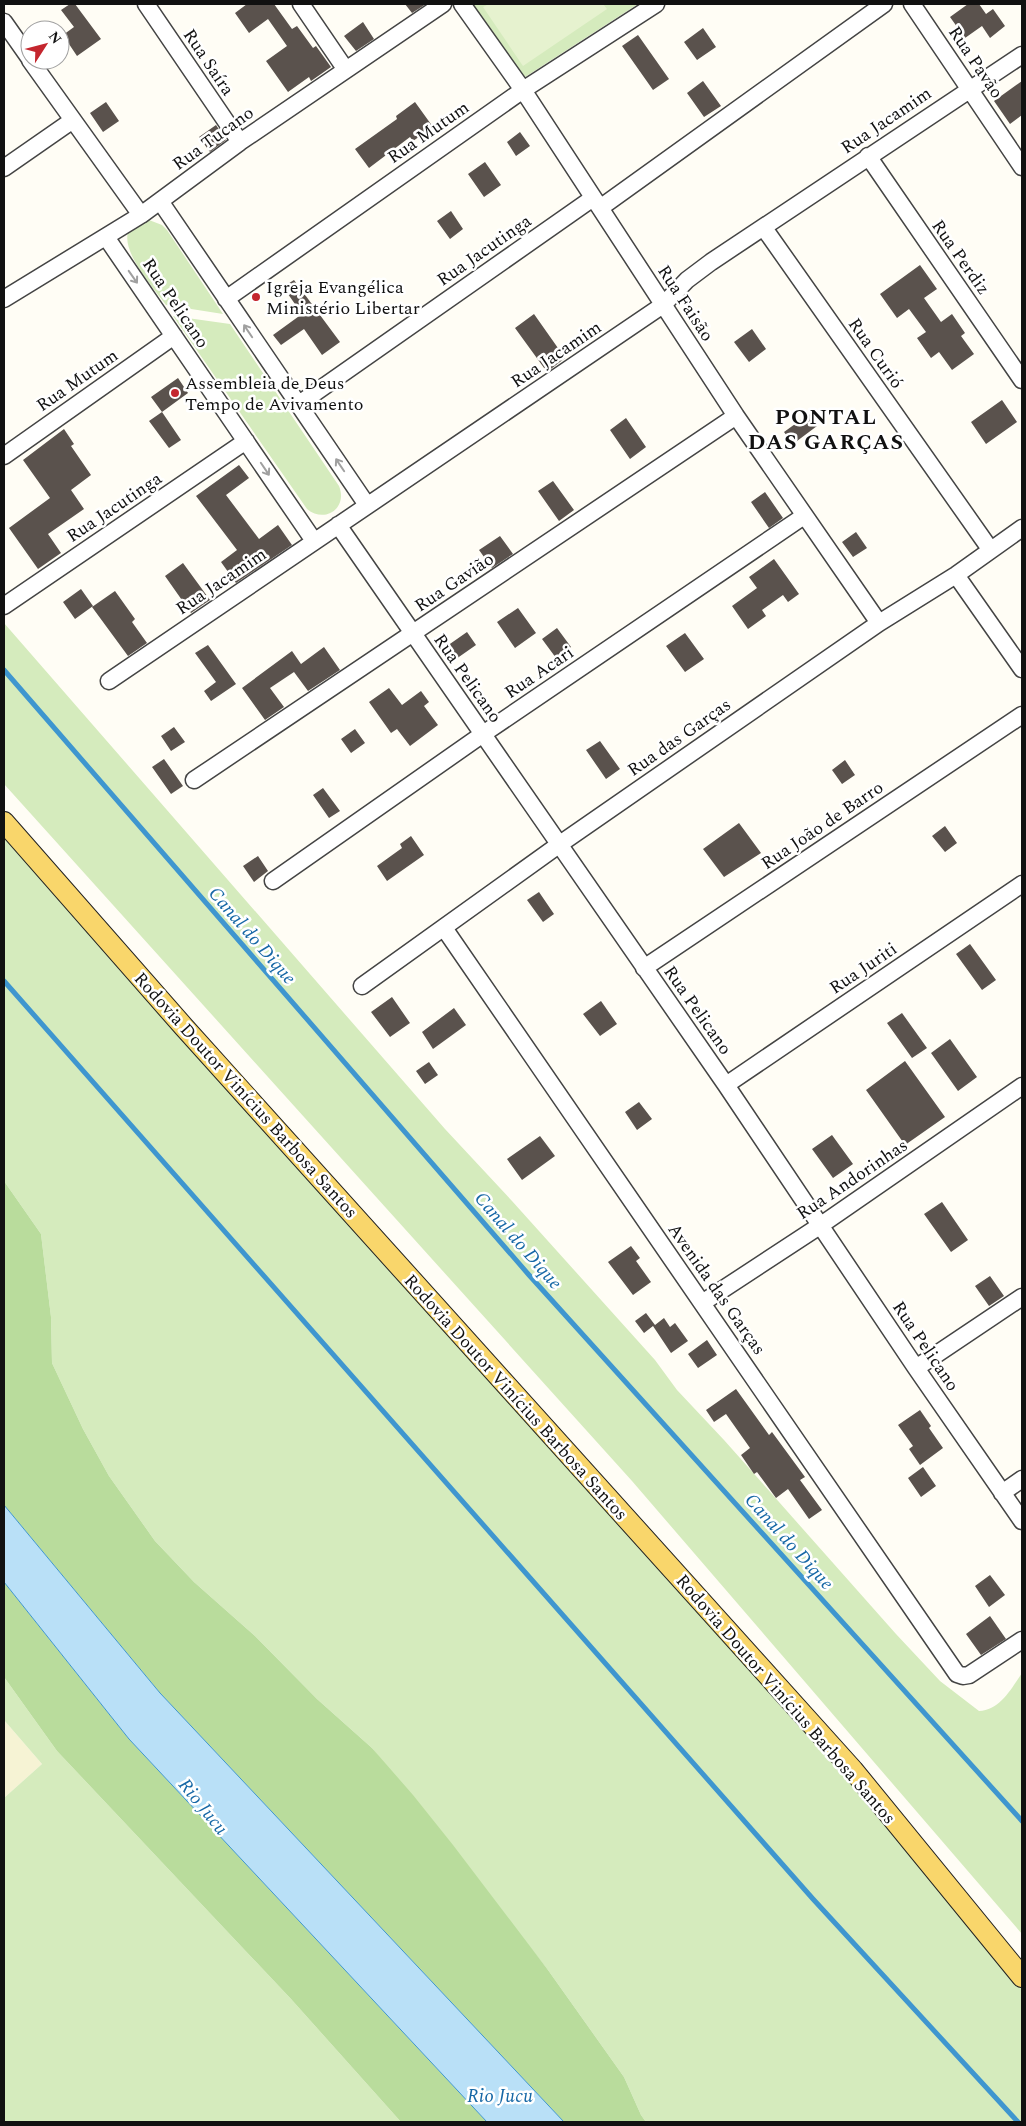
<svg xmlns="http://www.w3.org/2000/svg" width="1026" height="2126" font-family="Spectral,serif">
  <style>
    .farmland { fill: #f6f3d4 }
    .green { fill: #d5ebbd }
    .forest { fill: #b9dc9c }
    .pitch { fill: #e6f2cf }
    .water { fill: #b9e0f7; stroke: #3f96cf }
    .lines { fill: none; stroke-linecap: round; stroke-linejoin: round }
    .stream { stroke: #3f96cf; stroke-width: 5 }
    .building { fill: #5a524d }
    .minor-casing { stroke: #444; stroke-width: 19 }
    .major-casing { stroke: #222; stroke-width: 22 }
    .minor { stroke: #fff; stroke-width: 16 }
    .major { stroke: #f9d66b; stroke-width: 20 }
    .oneway { stroke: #a0a0a0 }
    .poi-dot { fill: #c4262e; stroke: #fff; stroke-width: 2 }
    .labels { text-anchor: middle; stroke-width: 5; stroke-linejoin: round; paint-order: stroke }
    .street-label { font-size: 18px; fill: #111; stroke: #fff }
    .poi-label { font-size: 18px; fill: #111; stroke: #fff; text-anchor: start }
    .water-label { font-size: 19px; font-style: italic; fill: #1768a6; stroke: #fff }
    .district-label { font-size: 22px; font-weight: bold; letter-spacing: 1px; fill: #111; stroke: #fff }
  </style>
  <rect width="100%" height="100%" fill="#fffdf5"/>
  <path class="farmland" d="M4 1720 42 1764 4 1798Z"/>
  <path class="green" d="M472 4H638L522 79Z
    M149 220 162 225 167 230 223 314 166 305C153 287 97 226 149 220Z
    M173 316 230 324 339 486C348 508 325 524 307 509Z
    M4 623 445 1129 512 1201 655 1360 677 1390 724 1440 896 1634 940 1681 979 1711C1000 1710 1011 1689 1022 1673V1934L632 1481 4 784Z
    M4 826 611 1500 1022 1977V2122H646L641 2115 624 2077 548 1970 372 1748 317 1699 255 1636 194 1582 155 1541 109 1476 83 1429 52 1363 51 1317 41 1234 4 1181Z
    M4 1677 57 1751 291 1999 401 2122H4V1798L42 1764 4 1720Z"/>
  <path class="forest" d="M4 1181 41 1234 51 1317 52 1363 83 1429 109 1476 155 1541 194 1582 255 1636 317 1699 372 1748 413 1795 453 1845 548 1970 624 2077 641 2115 646 2122H564L160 1693 4 1505Z
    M4 1582 129 1739 487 2122H401L291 1999 57 1751 4 1677Z"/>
  <path class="pitch" d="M489 4H603L607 9 523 66 483 7Z"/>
  <path class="water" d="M4 1505 160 1693 564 2122H487L129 1739 4 1582Z"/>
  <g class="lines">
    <path class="stream" d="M4 670 529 1275 1022 1821
      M4 981 813 1899 1018 2122"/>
  </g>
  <path class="building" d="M70 4H75L101 39 77 56 63 35 74 27 61 10Z
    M247 4H274L292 29 297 26 313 48 316 46 331 67 311 81 309 77 288 92 266 61 287 46 268 19 249 33 235 13Z
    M405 4H426L412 13Z
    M968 4H979L986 14 993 9 1005 26 990 38 982 26 965 38 950 17Z
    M363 22 374 39 356 51 344 36Z
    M703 28 716 47 697 60 684 42Z
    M638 35 669 79 653 90 622 46Z
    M703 81 721 106 704 117 687 93Z
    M1022 81V115L1010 124 994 101Z
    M106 102 119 121 103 132 90 113Z
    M415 102 433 127 413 141 410 137 369 168 355 149 397 119 396 116Z
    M216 125 226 140 210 152 199 137Z
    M520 132 530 146 516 156 507 142Z
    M485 162 501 185 484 197 468 174Z
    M451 211 463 229 450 239 437 221Z
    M920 265 937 289 924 298 941 322 952 314 965 333 961 336 974 354 952 370 939 352 931 358 917 338 926 332 909 309 897 318 880 294Z
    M294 280 340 342 322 355 304 329 281 345 273 335 302 314 283 287Z
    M534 314 565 358 547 372 515 328Z
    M752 329 766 349 749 362 734 342Z
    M178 378 188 393 162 412 151 397Z
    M1002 400 1017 422 986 444 971 422Z
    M162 412 181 440 169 448 149 421Z
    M809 414 817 426 793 444 784 432Z
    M626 418 646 447 630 459 610 430Z
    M64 429 74 444 71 446 91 475 71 490 84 509 48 534 61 553 38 569 9 528 50 498 23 460Z
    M239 465 249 478 226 495 259 539 278 525 292 545 236 583 221 562 237 550 196 496Z
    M553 481 574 510 559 521 538 491Z
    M765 492 783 518 769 528 751 502Z
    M856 532 867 548 853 557 842 542Z
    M500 536 513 554 492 568 479 550Z
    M774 559 799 594 788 602 783 595 762 610 766 616 748 629 732 606 757 588 749 577Z
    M183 563 210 600 191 613 165 576Z
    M81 589 93 606 75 619 63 602Z
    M115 591 135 619 132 622 147 643 128 656 92 607Z
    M518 608 536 633 515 648 497 622Z
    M557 628 571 647 556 658 542 639Z
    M467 632 476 645 456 659 447 646Z
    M685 633 704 659 685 672 666 646Z
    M208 645 236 684 211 701 204 691 216 682 195 653Z
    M324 647 340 670 308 691 294 672 270 688 284 707 265 720 242 688 292 651 301 664Z
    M389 688 402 705 421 691 429 702 424 706 438 725 410 746 397 729 391 733 369 702Z
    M174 727 185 742 171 751 161 736Z
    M355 729 365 743 351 753 341 739Z
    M600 741 620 769 606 779 586 750Z
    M164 759 183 786 171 794 152 767Z
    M845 760 855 775 842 784 832 770Z
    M323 788 340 811 329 818 313 795Z
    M739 823 761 853 724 877 703 849Z
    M945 826 957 843 945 852 932 836Z
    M411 836 424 855 387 881 377 866 402 848 400 844Z
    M258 856 268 871 254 882 243 866Z
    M539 892 554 914 543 922 527 900Z
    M970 944 996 980 982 990 956 954Z
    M392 997 410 1023 390 1037 371 1012Z
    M601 1001 617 1024 600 1036 583 1014Z
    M454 1008 466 1025 433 1049 422 1032Z
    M902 1013 927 1048 912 1058 887 1023Z
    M950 1039 977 1077 958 1091 931 1053Z
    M905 1061 945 1117 905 1145 866 1090Z
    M429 1062 438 1075 425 1084 416 1071Z
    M639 1102 652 1119 637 1130 625 1112Z
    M832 1135 853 1164 833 1178 812 1149Z
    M540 1136 555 1156 522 1180 507 1159Z
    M942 1202 968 1240 951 1252 924 1214Z
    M631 1246 640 1258 636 1261 651 1282 633 1295 608 1262Z
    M990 1276 1004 1296 989 1306 975 1286Z
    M646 1313 655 1325 664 1318 670 1327 675 1323 688 1341 671 1353 653 1326 644 1333 635 1321Z
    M707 1340 717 1355 698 1368 688 1354Z
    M736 1389 769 1435 772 1432 805 1477 800 1480 822 1510 809 1519 788 1489 776 1498 757 1472 754 1474 741 1455 750 1448 726 1414 714 1422 706 1410Z
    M920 1410 931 1426 929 1428 943 1448 920 1465 909 1449 913 1446 898 1425Z
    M923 1467 936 1486 921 1497 908 1478Z
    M990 1575 1005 1595 989 1607 975 1586Z
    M990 1616 1006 1639 981 1655 966 1634Z"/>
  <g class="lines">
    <defs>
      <path id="minor" d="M146 4 240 142
        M301 4 346 70
        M462 4 523 90 736 416 879 623
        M912 4 1022 167
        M4 22 30 59
        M30 60 141 215
        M868 156 1022 380
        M4 168 73 120
        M160 201 367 505
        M600 208 884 4
        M764 228 990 549
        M106 237 314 541
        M4 299 141 215 240 142 443 4
        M226 299 523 90 656 4
        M299 404 593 198
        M4 456 174 336
        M338 525 726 1085 916 1368 1022 1521
        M956 575 1022 669
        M4 606 246 441
        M109 681 663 305 687 280 711 262 1022 55
        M194 780 736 416
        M273 881 483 734 804 516
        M444 928 957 1674 963 1676 969 1675 1022 1640
        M644 968 1022 715
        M362 986 560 844 879 623 956 575 1022 528
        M726 1085 1022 884
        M702 1303 821 1225 1022 1086
        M916 1368 1022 1297
        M1002 1493 1022 1479"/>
      <path id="major" d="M4 822 183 1026 853 1770 1022 1977"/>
    </defs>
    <use href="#minor" class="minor-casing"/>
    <use href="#major" class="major-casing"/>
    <use href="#minor" class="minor"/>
    <use href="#major" class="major"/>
  </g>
  <defs><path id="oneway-shaft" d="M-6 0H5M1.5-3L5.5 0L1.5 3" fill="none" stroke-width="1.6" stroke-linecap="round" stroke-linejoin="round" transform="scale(1.25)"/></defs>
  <g class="oneway">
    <use href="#oneway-shaft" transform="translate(133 277) rotate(55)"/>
    <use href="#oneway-shaft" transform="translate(248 331) rotate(-124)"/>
    <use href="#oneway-shaft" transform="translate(340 465) rotate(-124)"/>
    <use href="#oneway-shaft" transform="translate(265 469) rotate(56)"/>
  </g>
  <g class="poi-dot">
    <circle cx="256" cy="297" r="5"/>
    <circle cx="175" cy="393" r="5"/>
  </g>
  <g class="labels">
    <g class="street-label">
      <text transform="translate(209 62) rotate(56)" y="6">Rua Saíra</text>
      <text transform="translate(976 62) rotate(56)" y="6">Rua Pavão</text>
      <text transform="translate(886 120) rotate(-34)" y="6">Rua Jacamim</text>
      <text transform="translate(428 132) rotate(-35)" y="6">Rua Mutum</text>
      <text transform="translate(213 138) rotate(-36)" y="6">Rua Tucano</text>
      <text transform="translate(484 250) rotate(-35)" y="6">Rua Jacutinga</text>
      <text transform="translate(961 257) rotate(55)" y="6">Rua Perdiz</text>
      <text transform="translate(176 303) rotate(56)" y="6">Rua Pelicano</text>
      <text transform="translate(686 303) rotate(57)" y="6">Rua Faisão</text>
      <text transform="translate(876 353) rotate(55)" y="6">Rua Curió</text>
      <text transform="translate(556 354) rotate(-34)" y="6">Rua Jacamim</text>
      <text transform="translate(77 380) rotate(-35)" y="6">Rua Mutum</text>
      <text transform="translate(114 507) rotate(-34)" y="6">Rua Jacutinga</text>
      <text transform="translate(221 581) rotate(-34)" y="6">Rua Jacamim</text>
      <text transform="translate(454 582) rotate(-34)" y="6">Rua Gavião</text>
      <text transform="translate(539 672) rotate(-34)" y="6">Rua Acari</text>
      <text transform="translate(468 678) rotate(55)" y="6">Rua Pelicano</text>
      <text transform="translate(679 737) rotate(-35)" y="6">Rua das Garças</text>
      <text transform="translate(822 825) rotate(-34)" y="6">Rua João de Barro</text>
      <text transform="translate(863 968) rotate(-34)" y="6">Rua Juriti</text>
      <text transform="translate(698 1010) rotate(55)" y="6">Rua Pelicano</text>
      <text transform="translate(246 1095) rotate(48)" y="6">Rodovia Doutor Vinícius Barbosa Santos</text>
      <text transform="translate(852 1179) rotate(-34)" y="6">Rua Andorinhas</text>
      <text transform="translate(717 1289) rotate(55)" y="6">Avenida das Garças</text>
      <text transform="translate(926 1346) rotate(56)" y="6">Rua Pelicano</text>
      <text transform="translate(516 1397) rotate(48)" y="6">Rodovia Doutor Vinícius Barbosa Santos</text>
      <text transform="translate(786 1699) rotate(49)" y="6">Rodovia Doutor Vinícius Barbosa Santos</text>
    </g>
    <g class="poi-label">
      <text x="266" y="293">Igreja Evangélica<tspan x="266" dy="21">Ministério Libertar</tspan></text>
      <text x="185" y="389">Assembleia de Deus<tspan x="185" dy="21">Tempo de Avivamento</tspan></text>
    </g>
    <g class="water-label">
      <text transform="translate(253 935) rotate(49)" y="7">Canal do Dique</text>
      <text transform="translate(519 1240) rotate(49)" y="7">Canal do Dique</text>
      <text transform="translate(790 1541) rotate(48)" y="7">Canal do Dique</text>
      <text transform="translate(204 1806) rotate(51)" y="7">Rio Jucu</text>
      <text x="500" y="2102">Rio Jucu</text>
    </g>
    <g class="district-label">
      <text x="826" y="424">PONTAL<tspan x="826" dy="25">DAS GARÇAS</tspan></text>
    </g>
  </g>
  <rect width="1026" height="2126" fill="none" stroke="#111111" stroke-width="10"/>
  <g transform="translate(45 45) rotate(54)"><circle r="24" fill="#ffffff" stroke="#a0a0a0"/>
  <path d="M0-4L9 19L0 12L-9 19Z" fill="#c4262e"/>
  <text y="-8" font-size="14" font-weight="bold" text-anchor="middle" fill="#111111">N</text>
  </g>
</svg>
